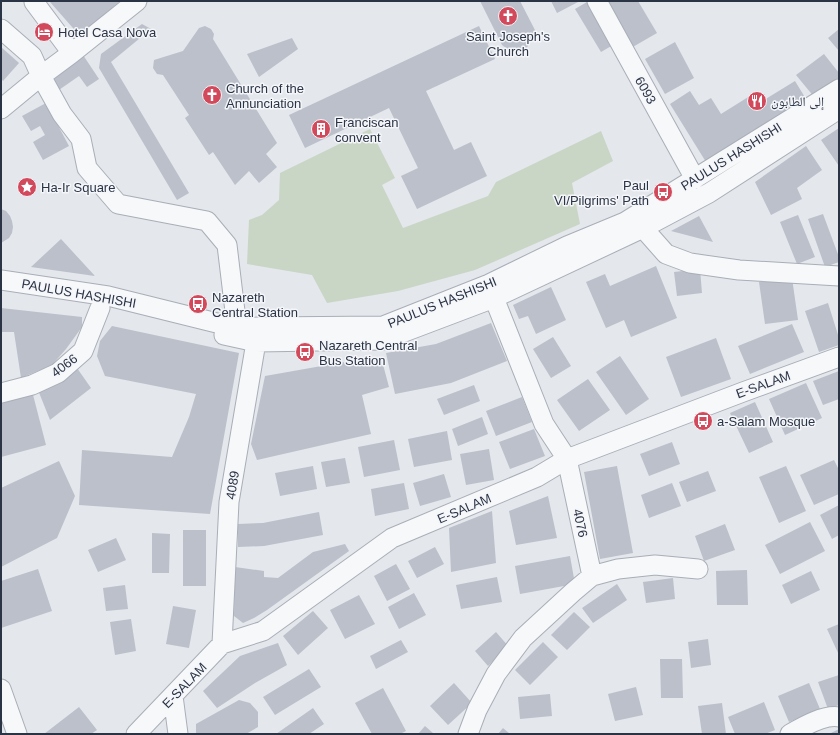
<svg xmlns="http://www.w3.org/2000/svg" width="840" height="735" font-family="Helvetica,'Noto Naskh Arabic',sans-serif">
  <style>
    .green { fill: #c9d6c5 }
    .building { fill: #bbc0ca }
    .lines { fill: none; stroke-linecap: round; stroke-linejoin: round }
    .minor-casing { stroke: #a9aeb7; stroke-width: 21 }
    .minor { stroke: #f7f8fa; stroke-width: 19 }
    .labels { text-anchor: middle; stroke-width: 3; stroke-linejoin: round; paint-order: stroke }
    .poi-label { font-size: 13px; fill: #2b3445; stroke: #f4f6f9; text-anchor: start }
    .street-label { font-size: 13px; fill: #2b3445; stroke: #f4f6f9 }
  </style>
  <rect width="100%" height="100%" fill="#e4e7ec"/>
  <path class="green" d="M370 129 395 178 382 185 403 228 488 196 496 182 601 131 613 161 572 183 580 224 475 270 398 291 327 303 312 275 247 264 249 220 262 215 279 200 280 173Z"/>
  <path class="building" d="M51 1H120L80 36 50 2Z
    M480 1H520L536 32 535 37 533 39 529 40 528 46 525 49 518 48 516 50H512L506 48 502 45Z
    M551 1H580L557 13Z
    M604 1H638L657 33 631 48Z
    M587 2 613 45 601 52 575 9Z
    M142 24 151 29 111 62 189 193 177 200 99 68 101 54Z
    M205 26 211 29 214 34 213 39 277 143 266 154 277 167 259 183 249 171 235 185 213 152 209 155 185 118 189 115 163 75 157 74 153 68 154 60 183 51 199 28Z
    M479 26 495 59 426 91 454 150 471 142 487 176 417 209 401 176 418 168 389 108 305 148 289 115Z
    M839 29V51L828 38Z
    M292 38 298 49 259 77 247 54Z
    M675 42 694 78 665 94 645 59Z
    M1 47 19 63 3 81 1 78Z
    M824 54 839 73V79L815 98 796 75Z
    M83 55 99 79 87 87 79 76 56 92 47 80Z
    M795 81 806 99 706 162 670 104 690 91 699 105 711 98 721 114 753 94 759 103Z
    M46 103 69 146 43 160 33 142 45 135 40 126 31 131 22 116Z
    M839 128V166L821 140Z
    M806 146 822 170 797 188 802 199 771 215 755 182Z
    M1 209 6 211 10 216 12 221 13 227 12 233 9 238 1 243Z
    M823 214 839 257V262L825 267 808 219Z
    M798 215 815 257 797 264 780 222Z
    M699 216 713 242 671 231Z
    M61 239 95 276 31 267Z
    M656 266 677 318 631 337 624 320 606 328 586 282 605 274 610 286Z
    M700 269 702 293 677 296 674 272Z
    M792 278 798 320 765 324 759 282Z
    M551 287 566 320 536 334 528 316 519 319 513 305Z
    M828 303 839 338V345L819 352 805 311Z
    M1 308 82 317V327L66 349 52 365 21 378 14 332H1Z
    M491 323 507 361 451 383 395 394 386 353 436 344Z
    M792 324 804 352 750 374 738 346Z
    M112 326 239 353 210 514 79 505 82 450 172 457 189 417 196 394 105 376 97 356 100 341Z
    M553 337 571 366 551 378 533 349Z
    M716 338 731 379 681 397 666 357Z
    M620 356 649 399 626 415 596 372Z
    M367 358 370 365 382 361 389 387 362 395 371 434 257 460 251 444 265 376Z
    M77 368 91 388 50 420 38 390Z
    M839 371V399L823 405 813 381Z
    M588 379 610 410 579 431 557 400Z
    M806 383 822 418 785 435 769 399Z
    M474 385 480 401 444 415 437 399Z
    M32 391 46 445 1 457V399Z
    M522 397 532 422 496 436 486 411Z
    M755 402 773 442 749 453 730 413Z
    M482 417 488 434 458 446 452 429Z
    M534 429 545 456 510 469 499 442Z
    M447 431 452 460 414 467 408 439Z
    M394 440 400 470 364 477 358 447Z
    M672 442 680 464 649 476 640 454Z
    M489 449 494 480 466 485 460 454Z
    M345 458 350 483 326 487 321 462Z
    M834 460 839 470V494L814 505 800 475Z
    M59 461 75 496 57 538 1 567V488Z
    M313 466 317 489 280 496 275 473Z
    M617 466 633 553 600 559 584 472Z
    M786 466 806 511 779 523 759 477Z
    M708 471 716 491 687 502 679 482Z
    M444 474 451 497 420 506 413 483Z
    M404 483 409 509 375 516 371 489Z
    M672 483 681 506 649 518 641 495Z
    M548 496 557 538 516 545 509 511Z
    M839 505V535L832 539 820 515Z
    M492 511 496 563 451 572 449 528Z
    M319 512 323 535 264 546 238 547V524L263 523Z
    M810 522 825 551 780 574 765 545Z
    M725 524 735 550 704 561 695 536Z
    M183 530H206V586H183Z
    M152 533 170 534 169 573H152Z
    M116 538 126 560 98 572 88 550Z
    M345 544 349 551 267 610 254 618 243 623 234 616 235 567 264 571V577L278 578 313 552Z
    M435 547 444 564 417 578 408 561Z
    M570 556 575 584 520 594 515 566Z
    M396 564 410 589 387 601 374 576Z
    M38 569 52 611 1 628V581Z
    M747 570 748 605H717L716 571Z
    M811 571 820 590 791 604 782 585Z
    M497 577 502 602 461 609 456 585Z
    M673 578 675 599 646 603 643 582Z
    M617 584 627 600 593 623 582 608Z
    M125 585 128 609 106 611 103 588Z
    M414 593 426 615 399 629 388 607Z
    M359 595 375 624 345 639 330 610Z
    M173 606 196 610 189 648 166 644Z
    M313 611 328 628 298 655 283 636Z
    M574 612 590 627 567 650 551 635Z
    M131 619 136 651 115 655 110 622Z
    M839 624V655L827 629Z
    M496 632 509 647 488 666 475 651Z
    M708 639 711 665 691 668 688 642Z
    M401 640 408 652 376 669 370 656Z
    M543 642 558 657 530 685 515 670Z
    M278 643 287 665 255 683 217 708 203 691 240 656Z
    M660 659H682L683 698H661Z
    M309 669 321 687 275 715 263 697Z
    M839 675V705L828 709 818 682Z
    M454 683 472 703 448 725 430 706Z
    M809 683 820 709 789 722 778 696Z
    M636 687 643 715 615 721 608 694Z
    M383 688 406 731 400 734H372L355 703Z
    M550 694 552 716 520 719 518 697Z
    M239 700 250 703 258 712V727L246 734H196V724Z
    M764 702 775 730 765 734H735L728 717Z
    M722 703 726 734H702L698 706Z
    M79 707 97 730 91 734H44Z
    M313 708 324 724 309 734H276Z
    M425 726 434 734H418Z
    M503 728 510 734H498Z
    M839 729V734H829Z"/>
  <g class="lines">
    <defs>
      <path id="minor" d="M36 1 34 2 72 53
        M597 1 695 179
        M1 29 32 56 41 76 62 114 81 139 87 168 118 204 207 221 227 245 237 328
        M1 109 41 76 72 53 137 1
        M633 225 643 228 666 254 690 263 739 270 839 276
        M1 280 108 296 237 328 260 327 383 326 489 284 567 246 625 222 839 89
        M490 285 494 298 544 424 567 459 592 576
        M224 335 256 342 383 340 494 298 643 228 709 193 839 109
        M1 393 32 385 58 373 83 351 100 308
        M222 644 229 502 256 342 259 331
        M1 689 17 734
        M173 696 178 734
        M136 734 222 644 263 631 392 538 537 477 567 459 743 392 839 357
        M468 734 477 710 496 674 523 638 573 592 592 576 618 569 655 565 698 569
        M790 734C802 727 825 714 839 717"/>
    </defs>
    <use href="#minor" class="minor-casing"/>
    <use href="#minor" class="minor"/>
  </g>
  <defs>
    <symbol id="church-disc" viewBox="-11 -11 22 22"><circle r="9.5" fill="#d1495b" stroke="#f4f6f9"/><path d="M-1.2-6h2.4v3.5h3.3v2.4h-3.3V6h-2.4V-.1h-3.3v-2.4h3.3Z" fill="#fff"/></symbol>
    <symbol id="hotel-disc" viewBox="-11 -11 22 22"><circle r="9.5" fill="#d1495b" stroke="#f4f6f9"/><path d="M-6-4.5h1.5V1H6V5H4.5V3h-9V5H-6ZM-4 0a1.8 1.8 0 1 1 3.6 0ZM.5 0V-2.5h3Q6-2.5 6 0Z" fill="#fff"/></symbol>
    <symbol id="restaurant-disc" viewBox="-11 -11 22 22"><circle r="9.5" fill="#d1495b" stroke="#f4f6f9"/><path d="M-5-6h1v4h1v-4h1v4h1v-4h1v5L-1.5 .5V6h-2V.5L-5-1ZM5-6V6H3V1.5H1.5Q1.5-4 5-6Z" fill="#fff"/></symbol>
    <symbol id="building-disc" viewBox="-11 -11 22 22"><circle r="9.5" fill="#d1495b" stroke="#f4f6f9"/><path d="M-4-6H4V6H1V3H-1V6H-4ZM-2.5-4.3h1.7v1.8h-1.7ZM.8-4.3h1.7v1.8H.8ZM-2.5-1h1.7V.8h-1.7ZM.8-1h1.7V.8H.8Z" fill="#fff"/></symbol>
    <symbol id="sight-disc" viewBox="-11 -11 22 22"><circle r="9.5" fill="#d1495b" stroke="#f4f6f9"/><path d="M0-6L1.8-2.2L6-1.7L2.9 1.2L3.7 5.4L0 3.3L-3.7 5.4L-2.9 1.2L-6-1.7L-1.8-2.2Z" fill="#fff"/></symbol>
    <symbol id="bus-disc" viewBox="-11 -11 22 22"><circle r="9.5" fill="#d1495b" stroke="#f4f6f9"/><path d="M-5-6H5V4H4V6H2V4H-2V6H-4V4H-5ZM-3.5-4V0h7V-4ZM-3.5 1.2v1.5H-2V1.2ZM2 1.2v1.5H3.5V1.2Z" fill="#fff"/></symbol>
  </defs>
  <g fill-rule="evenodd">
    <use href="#church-disc" x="497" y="5" width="22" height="22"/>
    <use href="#hotel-disc" x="33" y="21" width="22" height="22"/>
    <use href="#church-disc" x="201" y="84" width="22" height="22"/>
    <use href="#restaurant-disc" x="746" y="90" width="22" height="22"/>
    <use href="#building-disc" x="310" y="118" width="22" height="22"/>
    <use href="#sight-disc" x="16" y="176" width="22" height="22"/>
    <use href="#bus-disc" x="652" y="181" width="22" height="22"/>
    <use href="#bus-disc" x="187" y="293" width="22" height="22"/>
    <use href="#bus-disc" x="294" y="341" width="22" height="22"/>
    <use href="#bus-disc" x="692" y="410" width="22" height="22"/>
  </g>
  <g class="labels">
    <g class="poi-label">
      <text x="58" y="37">Hotel Casa Nova</text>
      <text x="508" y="41" text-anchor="middle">Saint Joseph's<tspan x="508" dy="15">Church</tspan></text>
      <text x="226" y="93">Church of the<tspan x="226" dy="15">Annunciation</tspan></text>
      <text x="771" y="106">إلى الطابون</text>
      <text x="335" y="127">Franciscan<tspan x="335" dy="15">convent</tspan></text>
      <text x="649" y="190" text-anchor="end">Paul<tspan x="649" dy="15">VI/Pilgrims' Path</tspan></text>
      <text x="41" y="192">Ha-Ir Square</text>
      <text x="212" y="302">Nazareth<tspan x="212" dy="15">Central Station</tspan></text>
      <text x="319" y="350">Nazareth Central<tspan x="319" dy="15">Bus Station</tspan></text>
      <text x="717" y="426">a-Salam Mosque</text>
    </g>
    <g class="street-label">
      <text transform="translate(646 90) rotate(61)" y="5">6093</text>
      <text transform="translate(731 156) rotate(-32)" y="5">PAULUS HASHISHI</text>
      <text transform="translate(79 293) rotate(10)" y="5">PAULUS HASHISHI</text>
      <text transform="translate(442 302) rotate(-22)" y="5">PAULUS HASHISHI</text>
      <text transform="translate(64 365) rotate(-37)" y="5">4066</text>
      <text transform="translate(763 384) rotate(-20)" y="5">E-SALAM</text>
      <text transform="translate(232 485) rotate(-81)" y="5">4089</text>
      <text transform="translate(464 508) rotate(-23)" y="5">E-SALAM</text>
      <text transform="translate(581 523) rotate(78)" y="5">4076</text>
      <text transform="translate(184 685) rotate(-46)" y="5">E-SALAM</text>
    </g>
  </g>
  <rect width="840" height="735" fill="none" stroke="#2b3445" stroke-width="4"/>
</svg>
